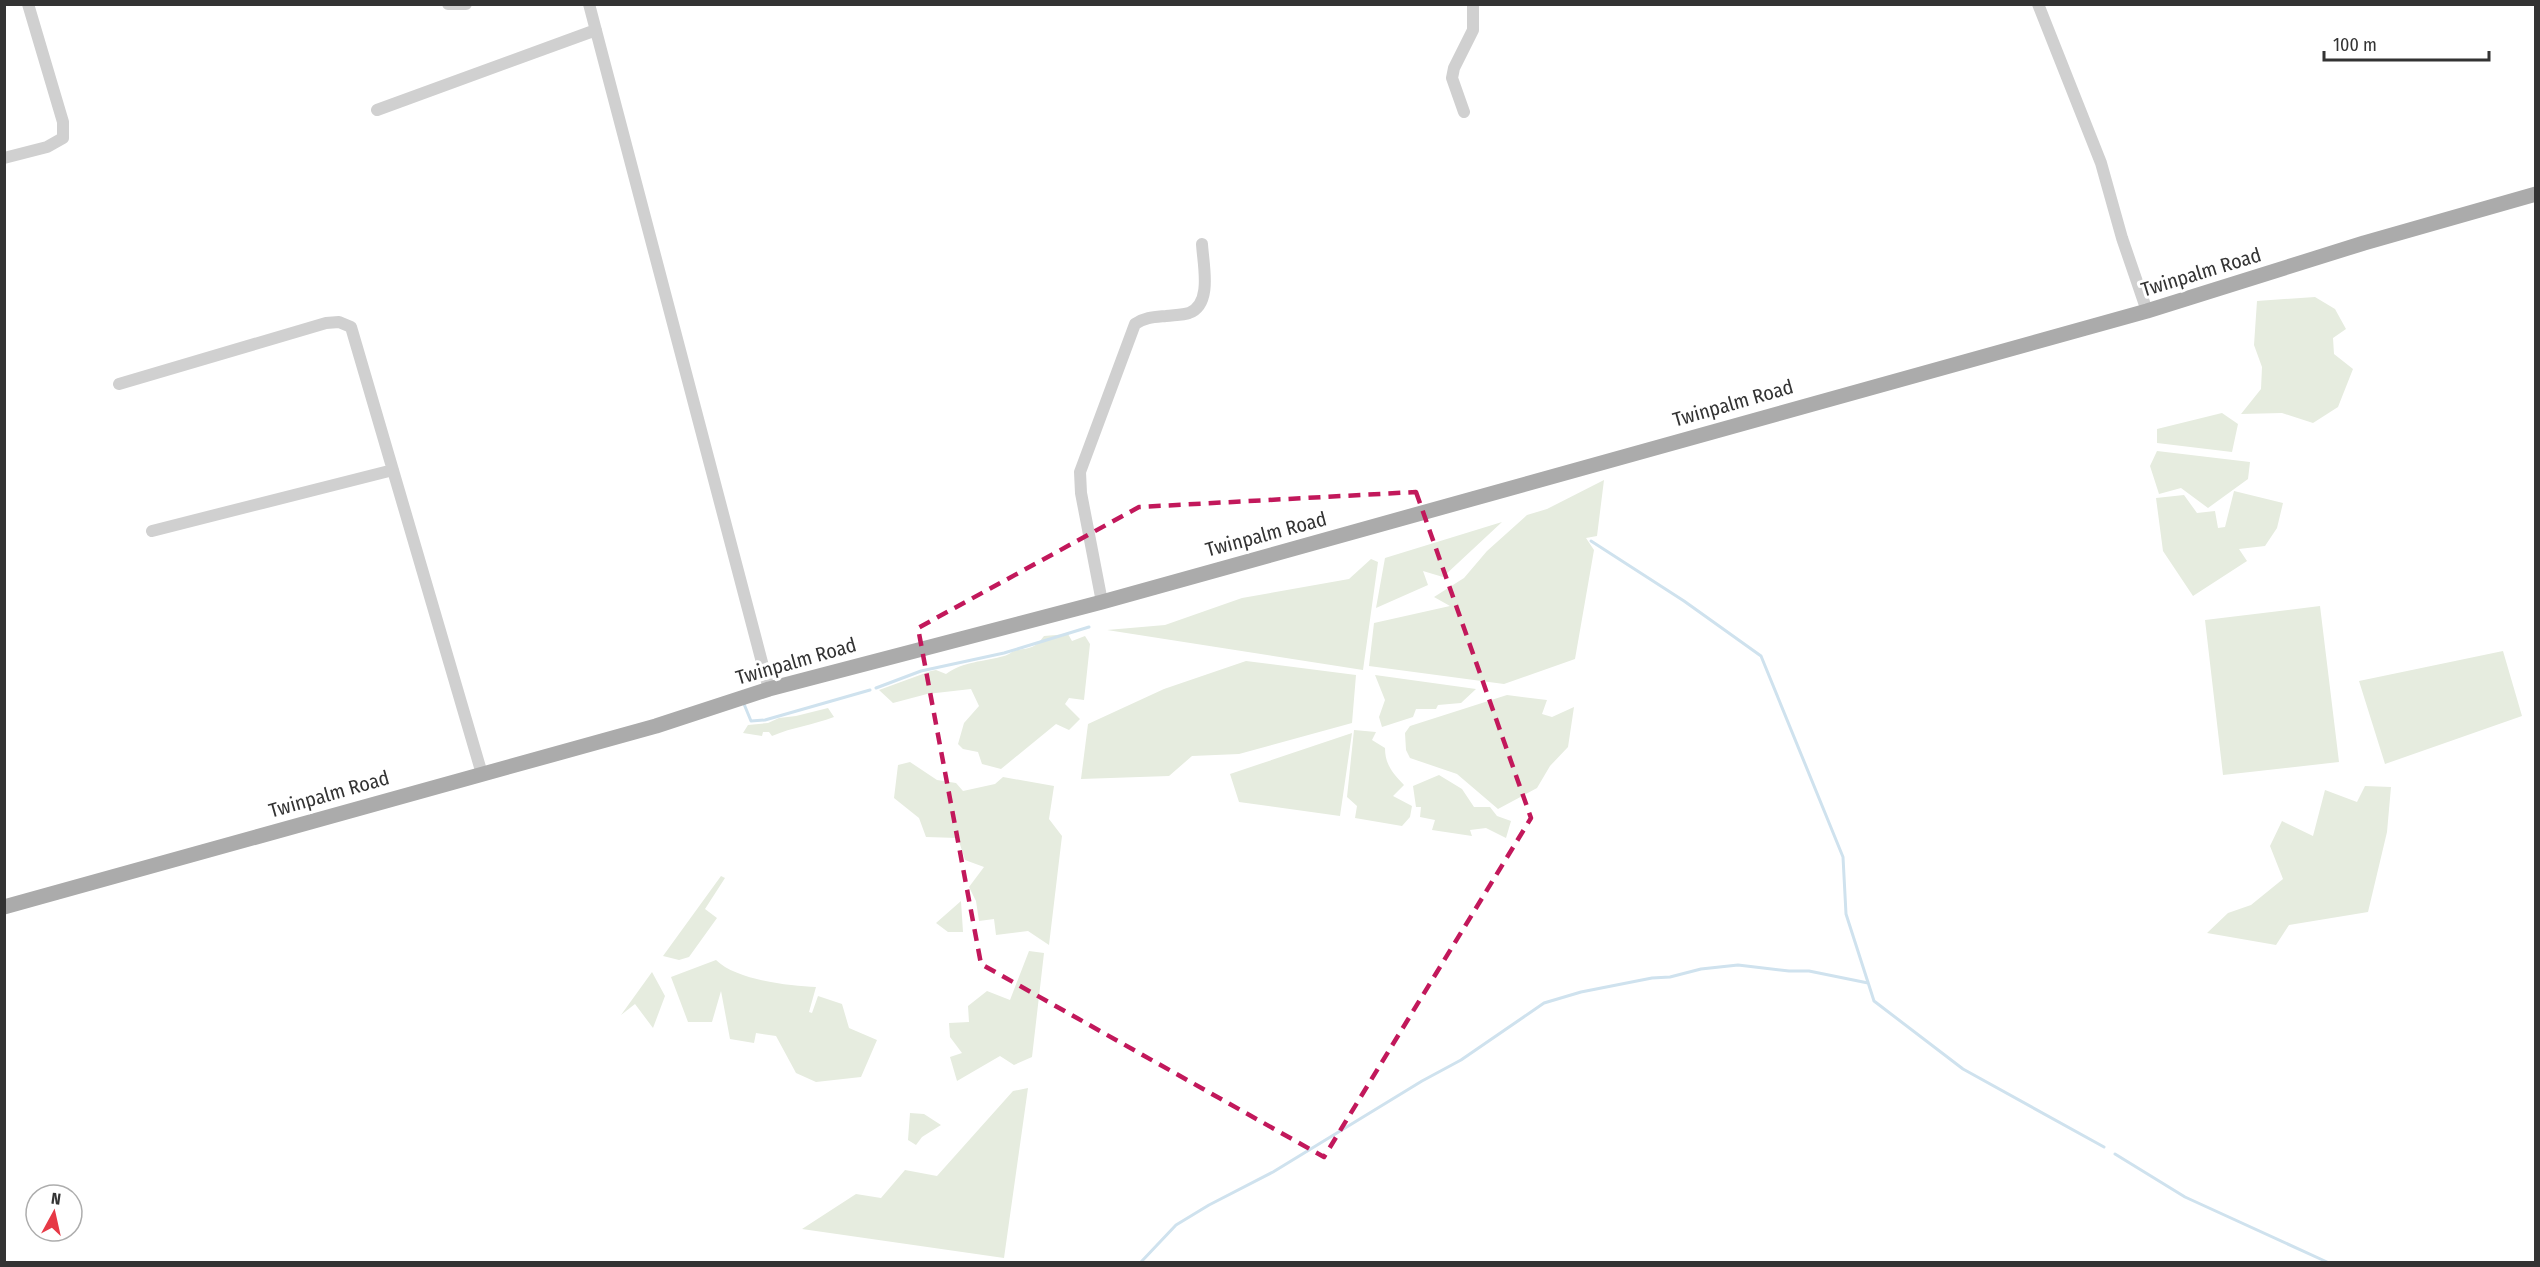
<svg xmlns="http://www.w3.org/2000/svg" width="2540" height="1267" font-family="'Fira Sans Condensed',sans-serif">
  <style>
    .green { fill: #e6ecdf }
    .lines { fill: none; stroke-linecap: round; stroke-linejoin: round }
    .stream { stroke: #cfe2ee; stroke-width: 3 }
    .minor { stroke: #d0d0d0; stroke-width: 12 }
    .major { stroke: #ababab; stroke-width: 15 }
    .marked { fill: none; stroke: #c2185b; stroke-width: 4.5; stroke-dasharray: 12 8; stroke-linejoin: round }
    .labels { text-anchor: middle; stroke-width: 6; stroke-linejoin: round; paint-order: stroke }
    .street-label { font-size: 20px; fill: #333; stroke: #fff }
  </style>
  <rect width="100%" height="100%" fill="#fff"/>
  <path class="green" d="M2315 297 2335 309 2346 329 2333 338 2334 354 2353 369 2338 407 2313 423 2282 413 2241 414 2261 389 2262 367 2254 345 2257 301Z
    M2222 413 2238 424 2232 452 2157 443V429Z
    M2157 451 2250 462 2248 479 2208 508 2181 488 2159 494 2150 466Z
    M1604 480 1597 536 1586 538 1594 550 1575 659 1504 684 1369 666 1374 623 1450 606 1434 597 1464 578 1487 551 1527 515 1547 509Z
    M2234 491 2283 503 2277 528 2265 546 2239 549 2247 561 2193 596 2163 551 2156 498 2184 495 2197 513 2215 511 2218 528 2225 527Z
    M1502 522 1443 577 1423 571 1428 585 1376 608 1385 558Z
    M1371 559 1378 562 1363 670 1107 630 1165 625 1242 598 1349 579Z
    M2320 606 2339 762 2223 775 2205 620Z
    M1068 634 1072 641 1085 636 1090 644 1084 700 1069 698 1065 704 1080 719 1069 730 1056 724 1001 769 982 764 978 752 963 749 958 744 964 723 979 706 971 689 927 694 893 703 879 690 931 671 936 670 946 674C964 661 983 662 1004 656 1009 655 1012 651 1017 650 1031 648 1035 648 1044 636Z
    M2503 651 2522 716 2385 764 2359 681Z
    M1246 661 1356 675 1352 723 1239 754 1192 756 1169 776 1081 779 1088 724 1164 689Z
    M1375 675 1476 689 1461 703 1438 705 1436 709H1416L1413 717 1382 727 1379 717 1385 700Z
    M1507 695 1547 700 1542 714 1552 717 1574 707 1568 747 1550 766 1537 788 1498 809 1457 774 1410 758 1406 750 1405 733 1410 726Z
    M828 708 834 717C813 725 793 727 772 736L769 732H763L762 736 743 733 748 725 768 723 779 718 796 716Z
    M1354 730 1376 732 1372 740 1385 748C1385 765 1393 773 1404 785L1393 796 1412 806 1410 817 1402 826 1355 818 1357 806 1347 797Z
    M1352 733 1340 816 1239 802 1230 774Z
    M910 762 937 780 956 783 963 791 995 784 1003 777 1054 786 1049 819 1062 836 1049 945 1028 931 996 935 994 919 979 921 976 901 969 887 984 867 965 860 958 838 926 837 919 818 894 798 898 765Z
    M1439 775 1462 789 1474 807H1490L1497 816 1511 821 1506 838 1486 828 1470 830 1472 836 1432 830 1435 820 1420 817 1421 807H1416L1413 786Z
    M2365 786 2391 787 2387 832 2368 912 2289 925 2276 945 2207 933 2228 913 2251 905 2283 879 2270 846 2282 821 2313 836 2325 790 2357 802Z
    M721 876 725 878 705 909 717 918 689 957 679 960 663 956Z
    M961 901 963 932H948L936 923Z
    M1029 951 1044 953 1032 1057 1014 1065 1000 1056 957 1081 950 1057 962 1053 950 1037 949 1023 969 1022 968 1006 987 991 1010 1000Z
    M716 960C736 980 789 986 816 987L809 1012 812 1013 818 996 842 1004 849 1028 877 1040 861 1077 816 1082 796 1073 776 1036 756 1033 754 1043 730 1039 721 991 712 1022H688L671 977Z
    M652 972 665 996 653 1028 635 1004 621 1015Z
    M1028 1088 1004 1258 802 1229 856 1194 881 1198 905 1170 937 1176 1013 1091Z
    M910 1113 924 1114 941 1125 922 1137 916 1145 908 1140Z"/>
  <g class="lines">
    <path class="stream" d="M1591 541 1684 601 1761 656 1843 857 1846 914 1874 1001 1963 1069 2104 1147
      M876 688 921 671 1004 653 1089 627
      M744 704 751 721 765 720 870 690
      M2115 1154 2185 1197 2327 1262
      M1141 1262 1176 1225 1209 1205 1273 1172 1422 1081 1461 1060 1544 1003 1581 992 1652 978 1670 977 1701 969 1738 965 1789 971H1809L1868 983"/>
    <path class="minor" d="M448 4H466
      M589 4 769 689
      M2038 4 2101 163 2122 238 2147 311
      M377 110 596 30
      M1464 112 1452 78 1454 68 1473 30V4
      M4 158 47 147 63 138V122L28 4
      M119 384 326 323 339 322 351 327 482 774
      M152 531 393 470
      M1102 602 1081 493 1080 472 1135 324C1145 317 1155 317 1166 316 1174 315 1183 315 1189 313 1213 304 1203 264 1202 244"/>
    <path class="major" d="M4 907 656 726 769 689 1102 602 2147 311 2364 243 2536 194"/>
  </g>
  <path class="marked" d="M1416 492 1531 818 1324 1157 981 964 918 628 1139 507Z"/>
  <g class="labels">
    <g class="street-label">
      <text transform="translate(2201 272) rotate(-17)" y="7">Twinpalm Road</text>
      <text transform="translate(1733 403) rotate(-16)" y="7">Twinpalm Road</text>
      <text transform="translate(1266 534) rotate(-15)" y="7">Twinpalm Road</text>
      <text transform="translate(796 661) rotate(-16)" y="7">Twinpalm Road</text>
      <text transform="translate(329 794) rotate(-16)" y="7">Twinpalm Road</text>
    </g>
  </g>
  <rect width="2540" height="1267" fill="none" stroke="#333333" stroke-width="12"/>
  <g transform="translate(54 1213) rotate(8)"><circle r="28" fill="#ffffff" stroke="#adadad" stroke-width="1.5"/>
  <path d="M0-4.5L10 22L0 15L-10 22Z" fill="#e63946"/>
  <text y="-9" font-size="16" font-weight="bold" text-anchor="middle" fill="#333333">N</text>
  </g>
  <path d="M2324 51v9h165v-9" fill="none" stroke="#333333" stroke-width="3"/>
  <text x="2333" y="51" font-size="18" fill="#333333" stroke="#ffffff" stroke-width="4.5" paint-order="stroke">100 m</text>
</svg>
